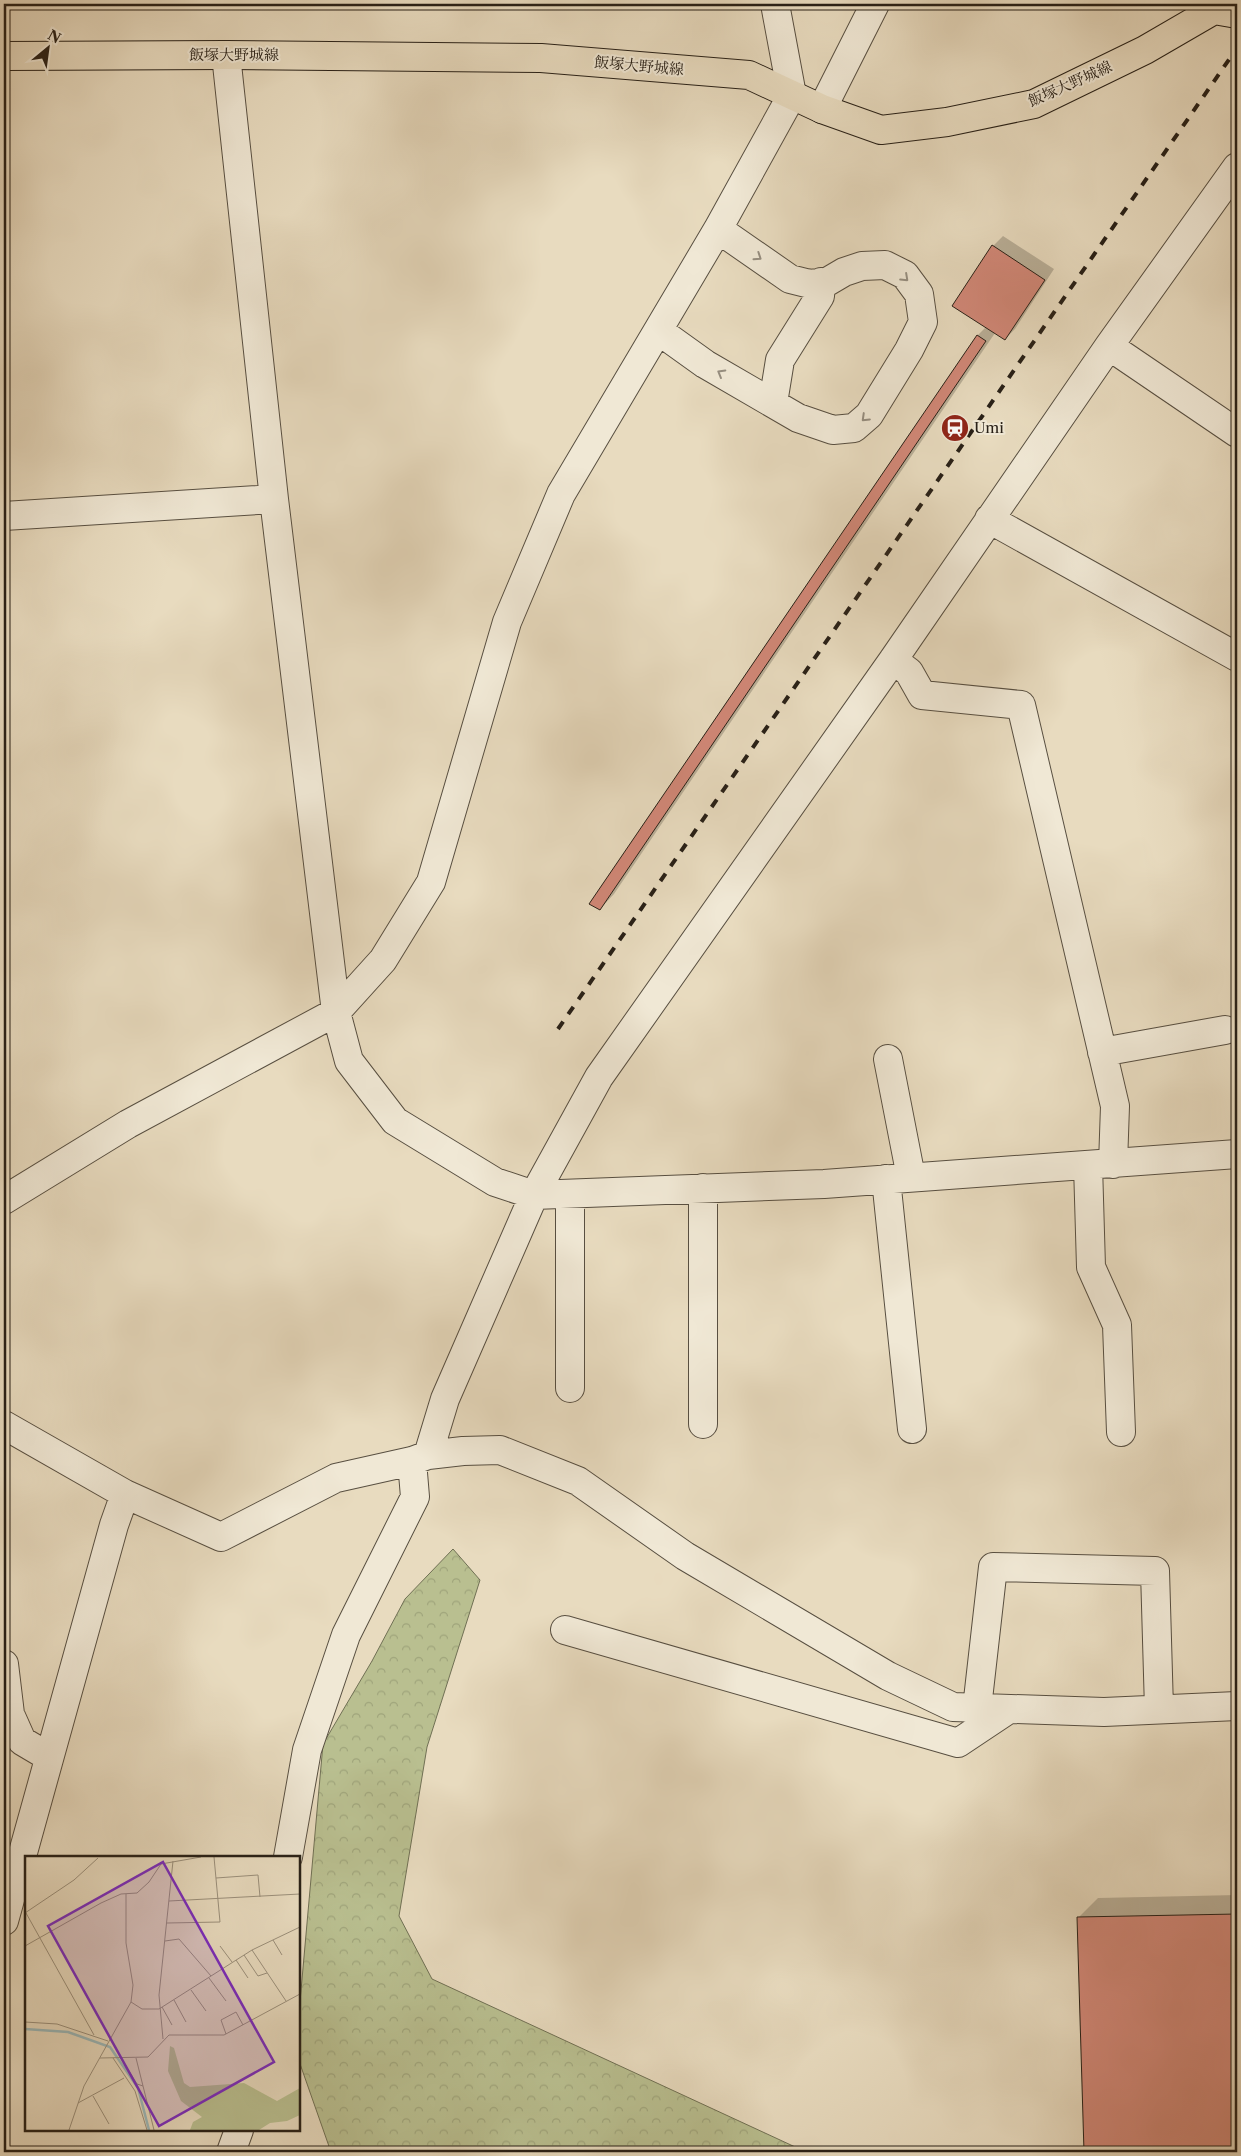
<svg xmlns="http://www.w3.org/2000/svg" width="1241" height="2156" font-family="'Libre Caslon Text','Noto Serif JP',serif">
  <style>
    .forest { fill: url(#forest-crowns); stroke: #707054 }
    .shadow { fill: #0003 }
    .building { fill: #d28878; stroke: #282017 }
    .lines { fill: none; stroke-linecap: round; stroke-linejoin: round }
    .minor-casing { stroke: #584f41; stroke-width: 30 }
    .major-casing { stroke: #282017; stroke-width: 30 }
    .minor { stroke: #f0e8d5; stroke-width: 28 }
    .major { stroke: #e8dbbf; stroke-width: 28 }
    .rail { stroke: #282017; stroke-width: 4; stroke-dasharray: 9 9; stroke-linecap: butt }
    .oneway { stroke: #968e80 }
    .labels { text-anchor: middle; stroke-width: 4; stroke-linejoin: round; paint-order: stroke }
    .street-label { font-size: 15px; fill: #282017; stroke: #f0e8d5 }
    .poi-label { font-size: 15px; fill: #282017; stroke: #f0e8d5; text-anchor: start }
    .inset-river { fill: none; stroke: #9bb9bb; stroke-width: 2.5 }
    .inset-road { fill: none; stroke: #9b907c; stroke-width: 1 }
    .view { fill: #7b2cbf; fill-opacity: 0.15; stroke: #7b2cbf; stroke-width: 2.5 }
    .inset-edge { fill: none; stroke: #282017; stroke-width: 2.5 }
  </style>
  <defs>
    <pattern id="forest-crowns" width="20" height="18" patternUnits="userSpaceOnUse" patternTransform="scale(1.25)"><rect width="20" height="18" fill="#b9bf90"/><path d="M2 6a3 3 0 1 1 6 0M12 15a3 3 0 1 1 6 0" fill="none" stroke="#9fa47b"/></pattern>
  </defs>
  <rect width="100%" height="100%" fill="#e8dbbf"/>
  <filter id="stains"><feTurbulence type="fractalNoise" baseFrequency=".004" numOctaves="4"/><feColorMatrix values="0 0 0 0 .2 0 0 0 0 .09 0 0 0 0 .02 0 0 0 .5 -.17"/></filter>
  <radialGradient id="worn" r=".72"><stop offset=".6" stop-color="#630" stop-opacity="0"/><stop offset="1" stop-color="#630" stop-opacity=".3"/></radialGradient>
  <path class="forest" d="M453 1549 480 1580 427 1747 399 1916 432 1979 806 2152H331L299 2061V2013L323 1744 372 1661 405 1599Z"/>
  <path class="shadow" d="M1003 236 1054 269 1015 329 1005 339 995 333 614 894 600 909 978 335 986 327 993 246Z
    M1237 1895V2152H1085L1079 1917 1098 1898Z"/>
  <path class="building" d="M992 245 1045 280 1005 340 952 306Z
    M977 335 986 341 600 910 589 904Z
    M1237 1914V2152H1084L1077 1917Z"/>
  <g class="lines">
    <defs>
      <path id="minor" d="M226 55 274 499 336 1012 349 1061 395 1121 495 1182 534 1195 824 1184 1237 1154
        M822 109 875 4
        M659 331 705 364 798 418 833 430 854 428 869 415 909 350 923 322 919 294 905 275 885 265 862 266 844 272 827 282 810 284 790 279 718 229
        M1109 346 1237 433
        M773 403 780 360 820 296 821 282
        M4 516 274 499
        M989 519 1237 657
        M893 660 909 672 922 695 1021 705 1115 1106 1113 1164
        M1102 1052 1225 1030
        M888 1059 911 1177
        M1088 1165 1091 1267 1117 1325 1121 1432
        M886 1179 912 1429
        M703 1188V1424
        M570 1194V1388
        M4 1200 128 1124 336 1012 383 960 431 882 507 622 561 494 718 229 792 95 775 4
        M4 1425 125 1494 221 1537 336 1478 412 1461 428 1455 463 1451 500 1450 578 1481 685 1556 888 1676 953 1707 1104 1712 1237 1706
        M428 1455 445 1399 534 1195 599 1077 893 660 1109 346 1237 167
        M565 1630 958 1743 1009 1709
        M4 1664 10 1714 22 1741 49 1757
        M977 1708 993 1567 1155 1571 1159 1709
        M288 1857 307 1750 346 1635 415 1497 412 1461
        M4 1921 114 1525 125 1494
        M231 2152 239 2130"/>
      <path id="major" d="M4 56 226 55 541 58 749 75 822 109 881 130 947 122 1034 104 1145 50 1214 10 1237 14"/>
    </defs>
    <use href="#minor" class="minor-casing"/>
    <use href="#major" class="major-casing"/>
    <use href="#minor" class="minor"/>
    <use href="#major" class="major"/>
    <path class="rail" d="M558 1029 1237 48"/>
  </g>
  <defs><path id="oneway-chevron" d="M-2-3.5L2.5 0L-2 3.5" fill="none" stroke-width="1.6" stroke-linecap="round" stroke-linejoin="round" transform="scale(1.25)"/></defs>
  <g class="oneway">
    <use href="#oneway-chevron" transform="translate(758 257) rotate(34)"/>
    <use href="#oneway-chevron" transform="translate(905 278) rotate(43)"/>
    <use href="#oneway-chevron" transform="translate(721 373) rotate(-150)"/>
    <use href="#oneway-chevron" transform="translate(865 418) rotate(136)"/>
  </g>
  <defs>
    <symbol id="station-disc" viewBox="-11 -11 22 22"><circle r="9.5" fill="#8f2418" stroke="#f0e8d5"/><path d="M-3-6H3Q5-6 5-4V2Q5 4 3 4L4.5 6H3L1.5 4h-3L-3 6H-4.5L-3 4Q-5 4-5 2V-4Q-5-6-3-6ZM-3.5-4v3h7v-3ZM-3.5 1v1.5H-2V1ZM2 1v1.5H3.5V1Z" fill="#fff"/></symbol>
  </defs>
  <g fill-rule="evenodd">
    <use href="#station-disc" x="939" y="412" width="32" height="32"/>
  </g>
  <g class="labels">
    <g class="street-label">
      <text x="234" y="60">飯塚大野城線</text>
      <text transform="translate(639 66) rotate(5)" y="5">飯塚大野城線</text>
      <text transform="translate(1070 84) rotate(-24)" y="5">飯塚大野城線</text>
    </g>
    <g class="poi-label">
      <text x="974" y="433">Umi</text>
    </g>
  </g>
  <g transform="translate(25 1856)">
    <rect width="275" height="275" fill="#e8dbbf"/>
    <path d="M145 190 149 192 159 227 165 231 219 227 252 245 275 232V259L262 265 245 267 234 274H165L168 266 177 261 156 245 143 215Z" fill="#b9bf90"/>
    <path class="inset-river" d="M0 173 43 176 85 191 113 232 124 274"/>
    <path class="inset-road" d="M191 22 233 19 235 41M144 45 275 38M0 57 49 24 73 2M1 57 69 179M142 67 195 66 189 1M248 84 257 99M140 85 154 83 186 120M0 90 76 47 96 38 112 37 124 26 136 8 176 1M195 90 207 106M227 94 261 145M219 99 233 120 242 117M211 104 223 122M184 122 201 145M166 134 181 155M149 144 161 166M106 146 117 153H134L227 94 275 71M137 151 147 169M0 166 32 168 83 185M201 178 196 164 211 156 218 169M138 183 134 139 148 5M75 202 123 201 144 179H199L275 138M88 202 110 235 122 274M96 202 112 228 118 230M111 202 129 274M68 240 84 268M53 247 99 222M44 274 59 230 106 146 108 129 101 87V38"/>
    <path class="view" d="M138 6 249 206 134 270 23 70Z"/>
    <rect width="275" height="275" class="inset-edge"/>
  </g>
  <rect width="1241" height="2156" fill="none" stroke="#e8dbbf" stroke-width="20"/>
  <rect x="5" y="5" width="1231" height="2146" fill="none" stroke="#282017" stroke-width="2.5"/>
  <rect x="10" y="10" width="1221" height="2136" fill="none" stroke="#282017"/>
  <g transform="translate(48 48) rotate(29)" stroke="#f0e8d5" stroke-width="4" paint-order="stroke">
  <path d="M0-4L9 19L0 12L-9 19Z" fill="#282017"/>
  <text y="-8" font-size="14" font-weight="bold" text-anchor="middle" fill="#282017">N</text>
  </g>
  <rect width="100%" height="100%" filter="url(#stains)"/>
  <rect width="100%" height="100%" fill="url(#worn)"/>
</svg>
